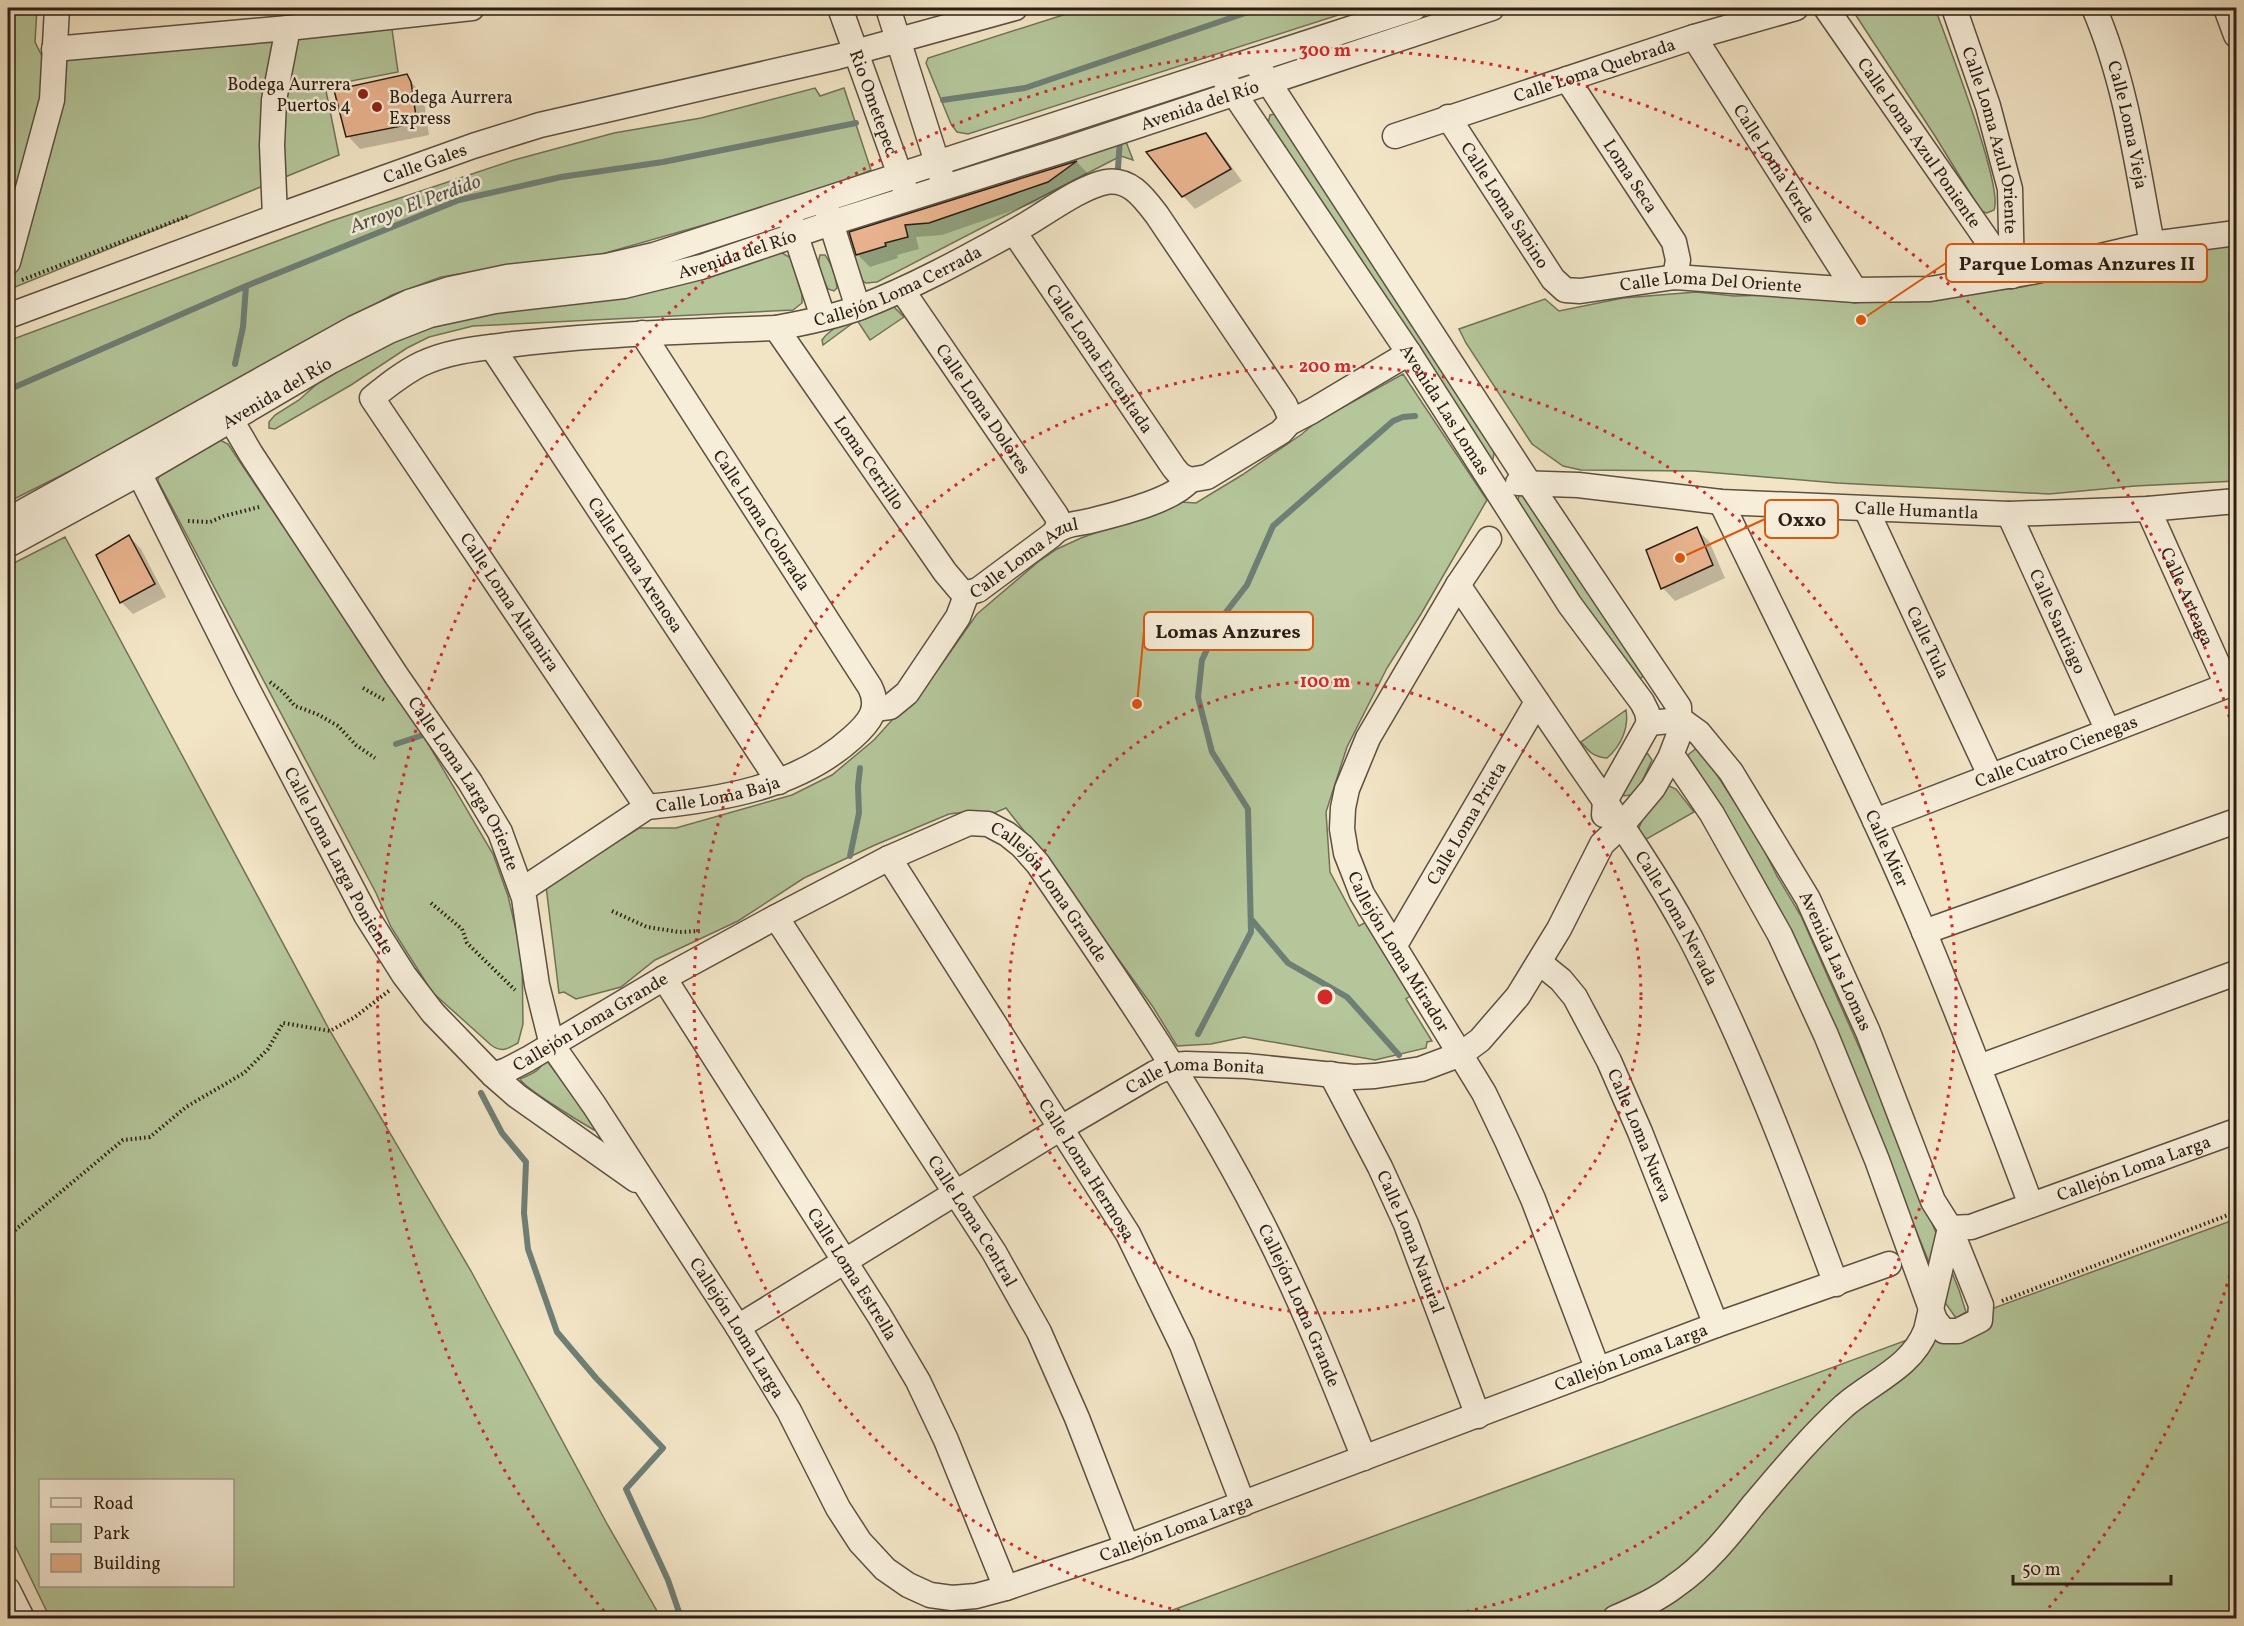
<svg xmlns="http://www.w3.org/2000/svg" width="2244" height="1626" font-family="Vollkorn,serif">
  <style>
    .green { fill: #b4c69a; stroke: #707258; stroke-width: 1.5; fill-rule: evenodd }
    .shadow { fill: #0003 }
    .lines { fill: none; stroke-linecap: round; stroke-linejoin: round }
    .stream { stroke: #6e7f76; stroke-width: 6 }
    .building { fill: #e8b38e; stroke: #2b1e15; stroke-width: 1.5 }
    .minor-casing { stroke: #5d5041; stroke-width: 27 }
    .path { stroke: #2b1e15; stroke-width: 4; stroke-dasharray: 1.5 3; stroke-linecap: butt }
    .minor { stroke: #f7eeda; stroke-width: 24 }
    .ring { fill: none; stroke: #d62828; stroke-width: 3; stroke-dasharray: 3 6 }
    .poi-dot { fill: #8f2418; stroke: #f7eeda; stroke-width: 2 }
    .labels { text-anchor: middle; stroke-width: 5; stroke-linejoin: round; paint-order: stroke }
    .street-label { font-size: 18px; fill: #2b1e15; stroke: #f7eeda }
    .poi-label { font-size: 18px; fill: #2b1e15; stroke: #f7eeda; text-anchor: end }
    .water-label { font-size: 20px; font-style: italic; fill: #52564d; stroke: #f7eeda }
    .centre { fill: #d62828; stroke: #f7eeda; stroke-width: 3 }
    .ring-label { font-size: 18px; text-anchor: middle; font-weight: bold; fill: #d62828; stroke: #f7eeda; stroke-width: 5; stroke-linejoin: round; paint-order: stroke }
    .leader { fill: none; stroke: #df560c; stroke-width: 2 }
    .callout-dot { fill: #df560c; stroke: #f7eeda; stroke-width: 2 }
    .callout { fill: #f7eeda; stroke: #df560c; stroke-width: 2 }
    .callout-label { font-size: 20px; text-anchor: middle; font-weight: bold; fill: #2b1e15 }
  </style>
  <rect width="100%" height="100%" fill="#f2e5c6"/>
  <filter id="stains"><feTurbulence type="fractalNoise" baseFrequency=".00333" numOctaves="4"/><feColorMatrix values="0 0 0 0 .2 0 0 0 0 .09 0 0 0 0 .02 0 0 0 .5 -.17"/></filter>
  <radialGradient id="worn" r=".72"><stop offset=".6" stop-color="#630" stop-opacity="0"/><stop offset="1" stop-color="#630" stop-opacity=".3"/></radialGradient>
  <path class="green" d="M8 8H37L35 42 42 56 63 60 392 29 398 72 325 86 339 155 8 290Z
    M1085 8H1360L968 134 957 132 951 124 926 63 928 58Z
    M1851 8H1935C1946 39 2004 187 1994 210L1987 213 1981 211 1935 136Z
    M815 88 820 96 844 88 871 170 826 190 574 262 502 267 441 277 392 295 177 414 78 467 8 502V341L331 221 514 160 614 133 701 118Z
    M1275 114 1495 447 1493 459H1488L1268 123 1270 115Z
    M1125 139 1133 160 1121 156 1113 160 877 282C876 282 867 283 866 283 857 280 848 246 845 236L849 229Z
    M2236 244V481L2135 486 2049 494 1837 483 1694 471 1581 470 1563 466 1532 444 1466 343 1459 329 1545 299 1559 311 1623 298 1696 292 1734 296 1803 294 1910 302 2022 287 2150 254Z
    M772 251 782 253 791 258 802 295V303L793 310 473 326 429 337 407 348 351 385 275 429 269 428V422L275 415 299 400 338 365 403 330Z
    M820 255H825C832 264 836 277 837 288L834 291 828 289C823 279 816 266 820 255Z
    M890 306 894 307 904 317 870 340 857 320 823 345 822 340C834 322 870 313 890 306Z
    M1403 374 1487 500 1421 614 1387 668 1347 747 1326 812 1330 872 1359 926 1366 922 1412 995 1406 999 1432 1041 1427 1042 1426 1048 1375 1060 1244 1037 1211 1044 1177 1046 1153 1007 1043 855 1006 808 994 813 973 811 949 814 875 845 804 878 738 921 655 960 621 987 576 999 564 992 559 993 546 886 639 828H676L792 795 832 775 874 740 939 668 977 614 1038 562 1057 549 1081 538 1181 502 1196 503 1242 475 1302 434 1316 422Z
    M220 440 228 444 423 735 493 854 508 896 522 956 523 1024 518 1043C507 1049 502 1053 491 1045L432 992 391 927 376 893 158 481 159 474Z
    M1519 495H1525L1645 674 1639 680 1633 677 1519 508 1518 500Z
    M65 537 330 1031 471 1271 606 1522 661 1618H50L8 1531V566ZM40 1480H232V1586H40Z
    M1626 710C1629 728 1621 746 1607 758 1594 757 1589 752 1581 742Z
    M1697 748 1706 758 1759 840 1777 876 1801 916 1879 1092 1959 1290 1966 1312 1956 1318 1946 1304 1902 1196 1742 848 1688 758 1689 754Z
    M1643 753 1648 754 1652 760 1636 794 1624 796 1622 786Z
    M1669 786 1676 789 1694 812 1643 841 1638 831C1643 816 1655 794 1669 786Z
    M545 1058 594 1125V1130C582 1123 524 1088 520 1079 532 1074 541 1071 545 1058Z
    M2236 1219V1618H1151Z"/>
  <path class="shadow" d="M406 76 423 95 429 135 360 149 348 136Z
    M1205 135 1218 148 1242 181 1195 209 1183 196Z
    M1077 162 1088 174 1061 194 942 235 916 237 919 249 897 255 898 258 870 267 857 254 851 233Z
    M1696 529 1709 541 1725 578 1675 601 1663 588 1648 551Z
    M129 536 141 549 166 597 133 614 121 602Z"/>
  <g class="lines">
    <path class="stream" d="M943 100 1025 88 1260 8
      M1118 168 1120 139
      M235 364 243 327 246 286
      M8 390 246 286 459 200 561 177 663 162 856 123
      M396 744 423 735
      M850 856 859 813 858 786 860 768
      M1251 919 1288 963 1347 997 1399 1055
      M1198 1034 1251 932 1248 809 1212 752 1198 697 1202 660 1223 616 1247 585 1273 526 1393 421 1403 417 1415 416
      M481 1093 502 1133 526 1162 524 1213 528 1249 557 1332 596 1378 663 1448 626 1489 668 1580 681 1618"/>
  </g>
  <path class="building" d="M407 74 411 82 417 123 346 137 334 90Z
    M1206 133 1231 169 1182 197 1146 152Z
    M1077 161 1048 182 929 223 905 225 908 237 885 243 886 246 856 255 849 232Z
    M1697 527 1713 565 1661 589 1646 550Z
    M129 535 155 584 120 603 96 555Z"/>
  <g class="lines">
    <defs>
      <g id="minor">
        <path id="s1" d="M840 8 905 189"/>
        <path d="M888 8 941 175"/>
        <path id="s2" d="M1826 8 2012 276"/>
        <path id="s3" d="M1954 8 1988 106 2010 189 2012 276"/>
        <path id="s4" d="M2094 8C2126 82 2137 165 2152 244"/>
        <path d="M2226 8 2236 35"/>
        <path id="s5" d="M1694 37 1855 290"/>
        <path d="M54 49 288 28 472 8"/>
        <path id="s6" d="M1567 79 1674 242 1678 260 1675 277"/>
        <path id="s7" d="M1225 80 1409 353 1570 605 1642 702 1647 712 1649 723"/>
        <path id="s8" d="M1448 117 1553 279 1565 290 1580 291 1675 277 1855 290 1930 289 2032 272 2152 244 2236 233"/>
        <path id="s9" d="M1395 136 1694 37 1796 8"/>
        <path d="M826 207 858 308"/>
        <path d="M275 217 272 145 274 100 288 28"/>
        <path d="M791 221 823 317"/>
        <path id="s10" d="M1014 232 1174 468 1180 475 1190 480"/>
        <path d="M8 262 52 100 57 8"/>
        <path id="s11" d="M902 290 1056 515 1059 521 1057 528"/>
        <path id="s12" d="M8 316 275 217 473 146 540 125 837 57 1015 8"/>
        <path id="s13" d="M776 328 945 572 961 591 967 593"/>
        <path id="s14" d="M492 347 779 782"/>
        <path id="s15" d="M221 403 251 454 396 675 470 782 500 832 524 898 537 985 552 1045 594 1105 738 1327 789 1411 838 1508 860 1542 885 1569 908 1585 930 1595 952 1598 976 1596 1006 1588 1127 1547 1716 1325 1889 1264"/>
        <path id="s16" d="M132 459 248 690 366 915 404 975 433 1013 493 1075 517 1096 636 1180"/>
        <path d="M1190 480 1207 477 1281 432 1289 423 1312 411 1409 353"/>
        <path id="s17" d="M1518 483 1578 485 1721 502 2009 514 2148 509 2236 501"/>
        <path id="s18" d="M1721 502C1790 645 1863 787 1925 934 1962 1023 1997 1114 2031 1205"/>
        <path id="s19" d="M1866 509 1990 775"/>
        <path id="s20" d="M2148 509 2227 685"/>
        <path id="s21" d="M2009 514 2108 731"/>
        <path d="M8 520 354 328 409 302 450 289 507 277 607 266 654 255 1414 8"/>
        <path id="s22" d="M1489 539 1458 585 1368 738 1347 789 1343 808 1342 829 1346 853 1362 894 1484 1093 1508 1143 1533 1199 1598 1370"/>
        <path id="s23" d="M8 545 140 473 331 361 389 331 430 315 495 301 624 286 701 267 831 223 1064 150 1492 8"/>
        <path id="s24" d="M1458 585C1499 645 1539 705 1580 765 1619 821 1658 877 1690 937 1748 1049 1792 1166 1836 1284"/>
        <path id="s25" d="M967 593 978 590 1052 535C1061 524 1077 524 1090 521 1117 514 1173 501 1190 480"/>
        <path d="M874 709 890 707 907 693 958 617 967 593"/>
        <path id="s26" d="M1649 723 1681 720 1699 733 1731 772 1808 899 1868 1032 1933 1201 1950 1228 1981 1305 1980 1320 1958 1331H1944L1935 1320 1877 1160 1826 1035 1780 935 1712 814 1672 755"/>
        <path id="s27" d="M647 807 372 398C388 385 403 373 421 364 450 350 484 348 515 344 602 334 689 331 776 328 804 323 834 317 861 307 913 287 964 259 1013 232 1040 218 1077 188 1106 182 1130 178 1144 198 1157 215L1285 405 1290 417 1289 423"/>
        <path d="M1604 815 1605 801 1649 723"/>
        <path id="s28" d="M1875 821 2236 682"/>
        <path id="s29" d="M889 858 1128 1234 1182 1345 1243 1504"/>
        <path id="s30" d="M522 890 647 807C719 800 797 788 852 738 869 723 881 709 870 687L642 333"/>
        <path id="s31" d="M776 917 994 1252 1039 1332 1077 1418 1127 1547"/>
        <path d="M1924 932 2236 821"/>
        <path id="s32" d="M1395 945 1537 702"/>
        <path id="s33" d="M1540 963 1561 980 1575 997 1609 1061 1640 1132 1716 1325"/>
        <path id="s34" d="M664 978 879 1315 918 1381 946 1440 1006 1588"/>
        <path d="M1979 1067 2236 973"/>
        <path id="s35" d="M1331 1074 1380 1167 1406 1224 1478 1416"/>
        <path id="s36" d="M493 1075 507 1070 528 1059 664 978 776 917 889 858 969 823 988 824 1007 834 1022 846 1038 864C1121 985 1204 1106 1269 1237 1305 1309 1334 1383 1364 1458"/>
        <path id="s37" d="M1950 1228 1971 1227 2236 1131"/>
        <path id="s38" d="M738 1327 1061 1128 1155 1073 1173 1065 1186 1064 1246 1066 1354 1077 1375 1076 1421 1069 1461 1054 1480 1040 1518 996 1559 929 1602 844 1622 825 1653 788 1670 758 1680 732 1679 707 1529 483 1254 60"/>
        <path d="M8 1590 22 1618"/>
        <path d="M1615 1618C1635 1609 1657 1600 1675 1586 1706 1565 1731 1533 1754 1504 1783 1470 1811 1436 1844 1406 1873 1381 1912 1367 1926 1330L1950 1228"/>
      </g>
    </defs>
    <use href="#minor" class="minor-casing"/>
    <path class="path" d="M22 280 188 216
      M188 521 210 522 224 516 259 507
      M270 682 283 692 295 706 317 714 338 726 356 745 375 758
      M363 688 386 701
      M431 903 462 929 467 943 515 990
      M612 911 647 927 679 932 701 931
      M8 1236 123 1140 150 1137 186 1107 244 1073 268 1049 283 1023 330 1031 355 1017 390 990
      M2002 1301 2236 1212"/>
    <use href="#minor" class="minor"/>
  </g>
  <g class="ring">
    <circle cx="1325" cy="997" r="316"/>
    <path d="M1215 1618A631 631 0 1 1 1435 1618"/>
    <path d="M2235 1258A947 947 0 0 1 2040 1618M610 1618A947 947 0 1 1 2235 736"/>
  </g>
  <g class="poi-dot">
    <circle cx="363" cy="94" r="6"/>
    <circle cx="377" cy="107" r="6"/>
  </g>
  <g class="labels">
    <g class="street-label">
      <text dy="6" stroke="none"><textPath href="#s9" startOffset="210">Calle Loma Quebrada</textPath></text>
      <text dy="6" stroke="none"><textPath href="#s1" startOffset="100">Rio Ometepec</textPath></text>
      <text dy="6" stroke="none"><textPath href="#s23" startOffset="1281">Avenida del Río</textPath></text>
      <text dy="6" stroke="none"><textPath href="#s4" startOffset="122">Calle Loma Vieja</textPath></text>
      <text dy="6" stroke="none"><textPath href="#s3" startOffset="138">Calle Loma Azul Oriente</textPath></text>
      <text dy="6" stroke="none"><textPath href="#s2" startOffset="164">Calle Loma Azul Poniente</textPath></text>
      <text dy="6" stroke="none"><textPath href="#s12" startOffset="444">Calle Gales</textPath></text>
      <text dy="6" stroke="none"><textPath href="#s5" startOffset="150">Calle Loma Verde</textPath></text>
      <text dy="6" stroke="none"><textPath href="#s6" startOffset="116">Loma Seca</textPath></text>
      <text dy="6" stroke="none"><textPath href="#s8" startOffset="105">Calle Loma Sabino</textPath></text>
      <text dy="6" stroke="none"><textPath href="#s23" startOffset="795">Avenida del Río</textPath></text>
      <text dy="6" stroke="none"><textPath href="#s27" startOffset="1040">Callejón Loma Cerrada</textPath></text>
      <text dy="6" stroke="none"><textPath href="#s8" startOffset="356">Calle Loma Del Oriente</textPath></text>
      <text dy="6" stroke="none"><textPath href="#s10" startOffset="153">Calle Loma Encantada</textPath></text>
      <text dy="6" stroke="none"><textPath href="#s23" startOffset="309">Avenida del Río</textPath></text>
      <text dy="6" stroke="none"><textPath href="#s11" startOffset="144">Calle Loma Dolores</textPath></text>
      <text dy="6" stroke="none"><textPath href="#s7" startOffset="396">Avenida Las Lomas</textPath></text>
      <text dy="6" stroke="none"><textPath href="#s13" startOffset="164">Loma Cerrillo</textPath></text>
      <text dy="6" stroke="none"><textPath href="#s17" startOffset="400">Calle Humantla</textPath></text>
      <text transform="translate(762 520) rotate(57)" y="6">Calle Loma Colorada</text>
      <text dy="6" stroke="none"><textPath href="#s25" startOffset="68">Calle Loma Azul</textPath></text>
      <text dy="6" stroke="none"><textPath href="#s14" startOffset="261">Calle Loma Arenosa</textPath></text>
      <text dy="6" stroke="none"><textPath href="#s20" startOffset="96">Calle Arteaga</textPath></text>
      <text transform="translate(510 602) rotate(56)" y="6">Calle Loma Altamira</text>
      <text dy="6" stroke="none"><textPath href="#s21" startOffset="118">Calle Santiago</textPath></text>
      <text dy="6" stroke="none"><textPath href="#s19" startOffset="147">Calle Tula</textPath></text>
      <text dy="6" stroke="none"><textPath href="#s28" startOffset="194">Calle Cuatro Cienegas</textPath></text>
      <text dy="6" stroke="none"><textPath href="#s15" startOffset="452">Calle Loma Larga Oriente</textPath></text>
      <text dy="6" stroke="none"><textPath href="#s30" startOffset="222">Calle Loma Baja</textPath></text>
      <text dy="6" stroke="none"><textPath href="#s32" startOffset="141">Calle Loma Prieta</textPath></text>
      <text dy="6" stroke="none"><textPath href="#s18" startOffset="384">Calle Mier</textPath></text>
      <text dy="6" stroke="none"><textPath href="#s16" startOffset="452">Calle Loma Larga Poniente</textPath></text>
      <text dy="6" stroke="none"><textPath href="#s36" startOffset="651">Callejón Loma Grande</textPath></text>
      <text dy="6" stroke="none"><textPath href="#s24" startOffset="399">Calle Loma Nevada</textPath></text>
      <text dy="6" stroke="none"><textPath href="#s22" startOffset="465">Callejón Loma Mirador</textPath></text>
      <text dy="6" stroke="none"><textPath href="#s26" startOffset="321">Avenida Las Lomas</textPath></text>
      <text dy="6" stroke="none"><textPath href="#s36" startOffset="111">Callejón Loma Grande</textPath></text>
      <text dy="6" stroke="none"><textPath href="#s38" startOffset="528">Calle Loma Bonita</textPath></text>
      <text dy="6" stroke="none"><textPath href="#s33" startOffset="202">Calle Loma Nueva</textPath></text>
      <text dy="6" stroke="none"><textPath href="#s37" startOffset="194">Callejón Loma Larga</textPath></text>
      <text dy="6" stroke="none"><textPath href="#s29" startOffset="369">Calle Loma Hermosa</textPath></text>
      <text dy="6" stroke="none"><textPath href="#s31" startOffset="362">Calle Loma Central</textPath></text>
      <text dy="6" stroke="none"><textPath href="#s35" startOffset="186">Calle Loma Natural</textPath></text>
      <text dy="6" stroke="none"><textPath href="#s34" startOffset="351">Calle Loma Estrella</textPath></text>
      <text dy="6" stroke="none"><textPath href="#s36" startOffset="1137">Callejón Loma Grande</textPath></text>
      <text dy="6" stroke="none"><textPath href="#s15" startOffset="1070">Callejón Loma Larga</textPath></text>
      <text dy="6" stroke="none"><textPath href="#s15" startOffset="2150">Callejón Loma Larga</textPath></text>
      <text dy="6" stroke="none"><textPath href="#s15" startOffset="1664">Callejón Loma Larga</textPath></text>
    </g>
    <g class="poi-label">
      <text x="351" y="90">Bodega Aurrera<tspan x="351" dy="21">Puertos 4</tspan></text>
      <text x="389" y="103" text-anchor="start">Bodega Aurrera<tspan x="389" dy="21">Express</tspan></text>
    </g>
    <g class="water-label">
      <text transform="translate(415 203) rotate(-20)" y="7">Arroyo El Perdido</text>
    </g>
  </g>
  <circle cx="1325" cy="997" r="9" class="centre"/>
  <g class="ring-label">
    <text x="1325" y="56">300 m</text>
    <text x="1325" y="372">200 m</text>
    <text x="1325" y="687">100 m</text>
  </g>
  <path class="leader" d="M1861 320L1946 263M1680 558L1765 519M1137 704L1144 631"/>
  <g class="callout-dot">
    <circle cx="1861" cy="320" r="6"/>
    <circle cx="1680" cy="558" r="6"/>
    <circle cx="1137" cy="704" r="6"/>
  </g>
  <g class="callout">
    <rect x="1946" y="244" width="261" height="38" rx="6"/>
    <rect x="1765" y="500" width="73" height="38" rx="6"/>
    <rect x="1144" y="612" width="169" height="38" rx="6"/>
  </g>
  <g class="callout-label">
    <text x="2077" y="270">Parque Lomas Anzures II</text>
    <text x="1802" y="526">Oxxo</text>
    <text x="1228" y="638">Lomas Anzures</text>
  </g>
  <rect width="2244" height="1626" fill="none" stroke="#f2e5c6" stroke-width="30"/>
  <rect x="9" y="9" width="2226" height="1608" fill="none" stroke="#2b1e15" stroke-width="3"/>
  <rect x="15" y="15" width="2214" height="1596" fill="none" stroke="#2b1e15" stroke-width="1.5"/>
  <rect x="39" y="1479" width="195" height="108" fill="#f7eeda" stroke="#a59b8b" stroke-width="1.5"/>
  <rect x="51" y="1498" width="30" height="9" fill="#f7eeda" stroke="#a59b8b" stroke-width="1.5"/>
  <text x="93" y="1509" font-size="18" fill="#2b1e15">Road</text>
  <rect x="51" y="1524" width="30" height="18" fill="#b4c69a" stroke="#a59b8b" stroke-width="1.5"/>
  <text x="93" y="1539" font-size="18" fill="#2b1e15">Park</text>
  <rect x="51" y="1554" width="30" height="18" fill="#e8b38e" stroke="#a59b8b" stroke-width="1.5"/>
  <text x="93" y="1569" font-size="18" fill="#2b1e15">Building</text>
  <path d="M2013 1575v9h158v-9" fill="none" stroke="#2b1e15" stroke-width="3"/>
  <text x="2022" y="1575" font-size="18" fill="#2b1e15" stroke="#f7eeda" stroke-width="4.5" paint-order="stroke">50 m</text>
  <rect width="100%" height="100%" filter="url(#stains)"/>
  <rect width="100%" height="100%" fill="url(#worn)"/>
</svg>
